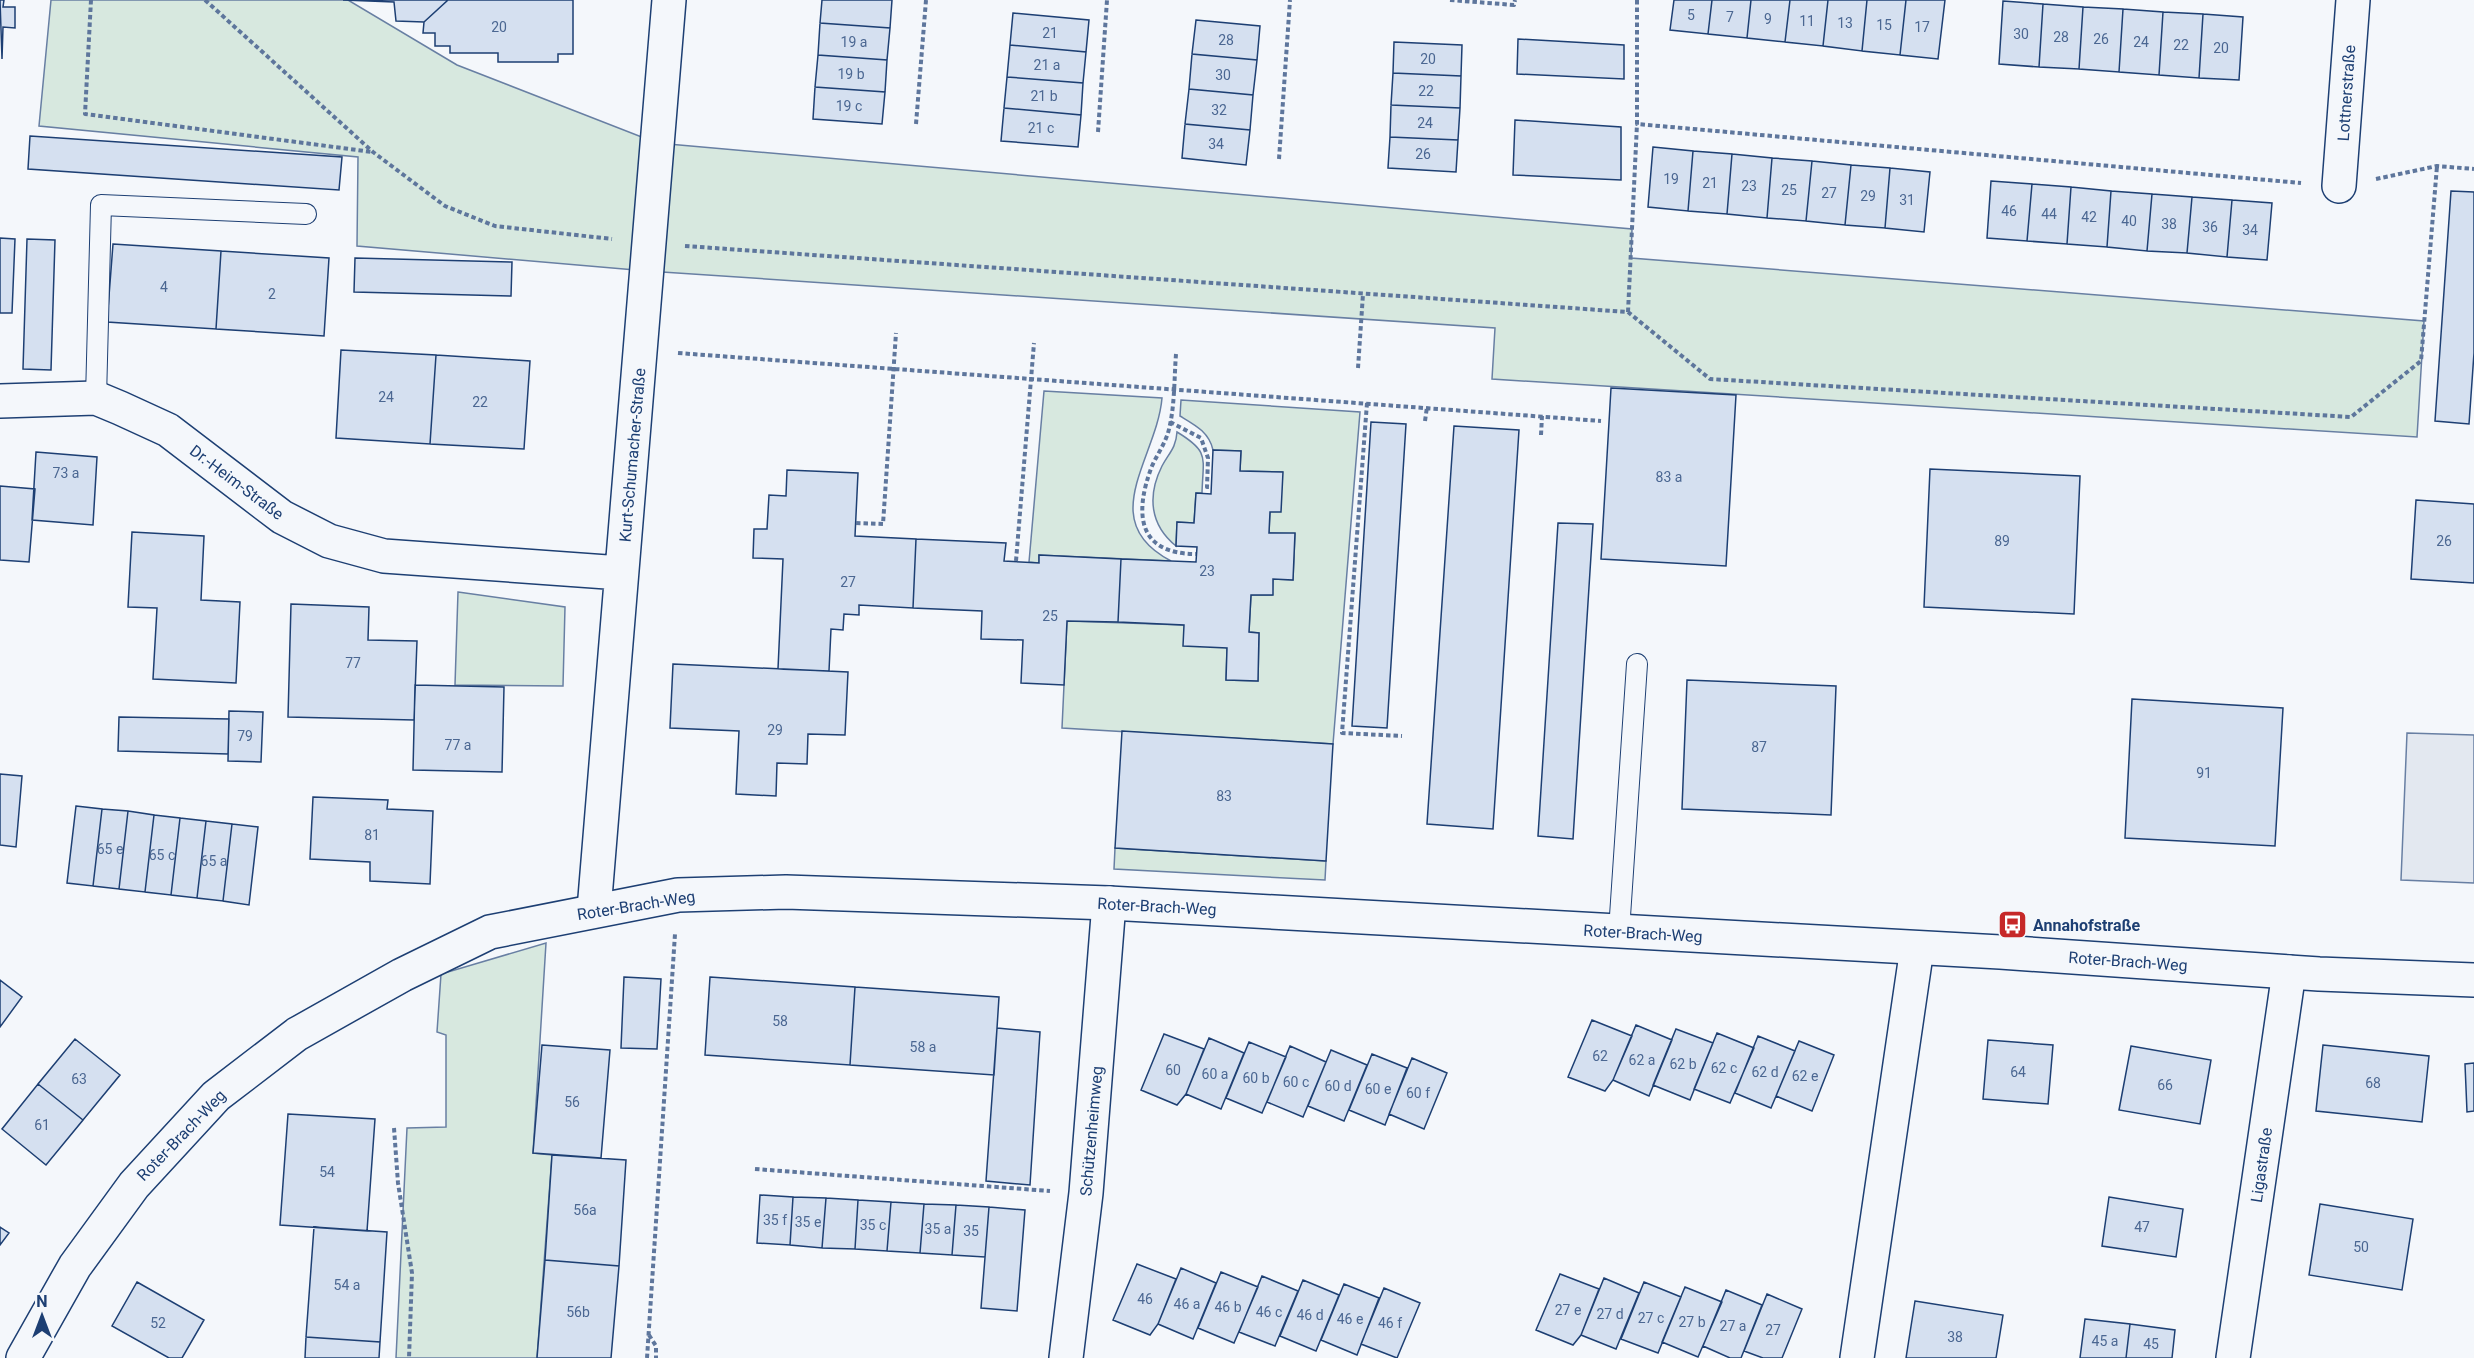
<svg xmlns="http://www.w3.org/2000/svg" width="2474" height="1358" font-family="Roboto,sans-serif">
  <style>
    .green { fill: #d7e8df; stroke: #687fa3; stroke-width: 1.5 }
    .parking { fill: #e3e8f0; stroke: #687fa3; stroke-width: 1.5 }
    .building { fill: #d5e0f0; stroke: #1d3f73; stroke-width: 1.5 }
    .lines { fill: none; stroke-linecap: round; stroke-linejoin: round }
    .service-casing { stroke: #1d3f73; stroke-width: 22 }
    .minor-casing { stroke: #1d3f73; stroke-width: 36 }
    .tertiary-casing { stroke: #1d3f73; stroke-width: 36 }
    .path { stroke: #5e769c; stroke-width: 4; stroke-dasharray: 4.5 3; stroke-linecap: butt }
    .service { stroke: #f4f7fb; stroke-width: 20 }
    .minor { stroke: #f4f7fb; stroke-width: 33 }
    .tertiary { stroke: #f4f7fb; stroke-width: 33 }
    .labels { text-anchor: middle; stroke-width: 4.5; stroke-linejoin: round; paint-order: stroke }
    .number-label { font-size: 14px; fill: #4b6792 }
    .street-label { font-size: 16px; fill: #1d3f73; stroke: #f4f7fb }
    .poi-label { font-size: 16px; font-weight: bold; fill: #1d3f73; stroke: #f4f7fb; text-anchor: start }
  </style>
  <rect width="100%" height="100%" fill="#f4f7fb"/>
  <path class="green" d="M51 0H348L457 65 657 143 1632 229 1631 258 2424 321 2417 437 1492 379 1495 328 647 271 357 246 358 157 39 126Z
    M1044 391 1162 398C1157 458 1094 521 1171 561L1039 555V563L1029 562Z
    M1181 400 1360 412 1333 744 1062 728 1067 621 1184 625 1227 648 1226 680 1258 681 1259 633 1249 632 1251 595H1272L1273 579 1293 580 1295 534 1269 533 1270 512 1282 472 1240 471 1241 451 1213 450C1209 432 1195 425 1180 416Z
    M1177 432C1210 452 1203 457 1202 493H1196L1194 523 1177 522 1176 546C1150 525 1147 496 1162 466 1169 453 1176 448 1177 432Z
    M458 592 565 607 563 686 455 685Z
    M1115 848 1326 861 1325 880 1114 869Z
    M546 943 533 1153 552 1155 537 1358H396L407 1128 446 1127V1035L437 1032 441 974Z"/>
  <path class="parking" d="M2407 733 2474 735V883L2401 880Z"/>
  <path class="building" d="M0 0H4L3 7H15V28L3 27 2 59Z
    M343 0H448L424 22 396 21 394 2Z
    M448 0H573V54H558V62H498V53H450V46H435V33H423L424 22Z
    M822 0H892L890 28 820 23Z
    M1674 0H1712L1708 34 1670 30Z
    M1712 0H1751L1747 38 1708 34Z
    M1751 0H1790L1785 42 1747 38Z
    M1790 0H1828L1823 46 1785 42Z
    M1828 0H1867L1862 51 1823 46Z
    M1867 0H1906L1900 55 1862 51Z
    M1906 0H1945L1938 59 1900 55Z
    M2003 1 2043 4 2039 67 1999 64Z
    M2043 4 2083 7 2079 69 2039 67Z
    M2083 7 2123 9 2119 72 2079 69Z
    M2123 9 2163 12 2159 75 2119 72Z
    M2163 12 2203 14 2199 78 2159 75Z
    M1013 13 1089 20 1086 52 1010 45Z
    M2203 14 2243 17 2239 80 2199 78Z
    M1196 20 1260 26 1257 60 1192 54Z
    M820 23 890 28 887 60 818 55Z
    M1518 39 1624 45V79L1517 74Z
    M1394 42 1462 45 1461 76 1393 73Z
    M1010 45 1086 52 1083 83 1007 77Z
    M1192 54 1257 60 1253 95 1189 89Z
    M818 55 887 60 885 92 815 87Z
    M1393 73 1461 76 1460 108 1391 105Z
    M1007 77 1083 83 1081 115 1004 108Z
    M815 87 885 92 882 124 813 119Z
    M1189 89 1253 95 1250 130 1185 124Z
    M1391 105 1460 108 1458 140 1390 137Z
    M1004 108 1081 115 1078 147 1001 141Z
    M1515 120 1621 127V180L1513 175Z
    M1185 124 1250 130 1246 165 1182 158Z
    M30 136 342 157 339 190 28 169Z
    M1390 137 1458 140 1456 172 1388 168Z
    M1653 147 1693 151 1688 211 1648 207Z
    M1693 151 1732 154 1727 214 1688 211Z
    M1732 154 1772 158 1767 218 1727 214Z
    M1772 158 1812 161 1806 221 1767 218Z
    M1812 161 1851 165 1845 225 1806 221Z
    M1851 165 1890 168 1885 228 1845 225Z
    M1890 168 1930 172 1924 232 1885 228Z
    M1991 181 2032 184 2027 241 1987 238Z
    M2032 184 2071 187 2067 244 2027 241Z
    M2071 187 2111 191 2107 247 2067 244Z
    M2111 191 2152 194 2147 251 2107 247Z
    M2451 191 2474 192V353L2469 424 2435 421Z
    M2152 194 2192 197 2187 253 2147 251Z
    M2192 197 2232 200 2227 257 2187 253Z
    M2232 200 2272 203 2267 260 2227 257Z
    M0 238 15 239 12 313H0Z
    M27 239 55 240 51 370 23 369Z
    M113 244 221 251 216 329 107 322Z
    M221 251 329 258 324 336 216 329Z
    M355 258 512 262 511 296 354 292Z
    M341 350 436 355 430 444 336 438Z
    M436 355 530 361 524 449 430 444Z
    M1611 388 1736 395 1726 566 1601 559Z
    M1371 422 1406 424 1387 728 1352 726Z
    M1454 426 1519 430 1493 829 1427 824Z
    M1213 450 1241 451 1240 471 1283 472 1281 512H1270L1269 533H1295L1293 580 1273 579V595H1251L1249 632 1259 633 1258 681 1226 680 1227 648 1183 646 1184 625 1118 622 1121 559 1196 562 1197 547 1176 546 1177 522 1194 523 1196 493 1211 494Z
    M36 452 97 457 93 525 32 520Z
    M1930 469 2080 476 2074 614 1924 607Z
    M787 470 858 473 855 536 916 539 913 608 859 605V615L844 614 843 630 831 629 829 671 778 669 783 559 753 558 754 529H767L769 495 786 496Z
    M0 486 35 489 29 562 0 560Z
    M2416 500 2474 504V583L2411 579Z
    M1558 523 1593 524 1573 839 1538 836Z
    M132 532 204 536 201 600 240 602 236 683 153 679 157 608 128 607Z
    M916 539 1006 543 1004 561 1039 563V555L1121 559 1118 622 1067 621 1064 685 1021 683 1023 640 981 639 982 611 913 608Z
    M291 604 369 607 368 640 417 641 414 720 288 717Z
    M673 664 848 672 845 735 808 734 807 764 777 763 776 796 736 794 739 731 670 728Z
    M1687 680 1836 686 1831 815 1682 809Z
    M415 685 504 687 502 772 413 770Z
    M2132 699 2283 708 2275 846 2125 838Z
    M229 711 263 712 261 762 228 761Z
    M119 717 229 719 228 754 118 751Z
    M1122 731 1333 744 1326 861 1115 848Z
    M0 774 22 776 16 847 0 845Z
    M313 797 388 800 387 809 433 811 430 884 370 881V862L310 859Z
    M76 806 102 809 93 886 67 883Z
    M102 809 128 811 119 889 93 886Z
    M128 811 154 815 145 892 119 889Z
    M154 815 180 818 171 895 145 892Z
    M180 818 206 821 197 898 171 895Z
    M206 821 232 824 223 901 197 898Z
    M232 824 258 827 249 905 223 901Z
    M624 977 661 979 657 1049 621 1048Z
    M710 977 855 987 850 1065 705 1055Z
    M0 980 22 997 0 1027Z
    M855 987 999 997 994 1075 850 1065Z
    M1592 1020 1632 1036 1613 1080 1605 1091 1568 1077Z
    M1636 1025 1672 1040 1649 1096 1613 1080Z
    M997 1028 1040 1032 1030 1185 986 1181Z
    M1676 1029 1713 1043 1690 1100 1653 1085Z
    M1717 1033 1754 1048 1730 1103 1694 1089Z
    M1164 1034 1204 1049 1186 1094 1177 1105 1141 1090Z
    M1758 1036 1795 1051 1771 1108 1735 1093Z
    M1209 1038 1244 1053 1221 1109 1186 1094Z
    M75 1039 120 1075 83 1120 38 1084Z
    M1988 1040 2053 1045 2048 1104 1983 1099Z
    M1799 1041 1834 1055 1812 1111 1776 1096Z
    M1249 1042 1286 1057 1262 1113 1226 1098Z
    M542 1045 610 1050 601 1158 533 1153Z
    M2323 1045 2429 1056 2422 1122 2316 1111Z
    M1290 1046 1326 1062 1303 1117 1267 1102Z
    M2131 1046 2211 1060 2200 1124 2119 1110Z
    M1331 1050 1367 1065 1344 1121 1308 1106Z
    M1372 1054 1407 1068 1385 1125 1349 1110Z
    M1412 1058 1447 1073 1424 1129 1389 1114Z
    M2474 1063V1111L2467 1112 2465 1064Z
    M38 1084 83 1120 46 1165 2 1129Z
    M288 1114 375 1119 367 1231 280 1225Z
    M552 1155 626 1160 619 1266 545 1260Z
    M760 1195 793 1197 790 1245 757 1243Z
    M793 1197 826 1198 822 1248 790 1245Z
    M2109 1197 2183 1209 2176 1257 2102 1246Z
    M826 1198 858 1200 855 1249 822 1248Z
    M858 1200 891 1202 887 1251 855 1249Z
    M891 1202 924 1204 920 1253 887 1251Z
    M924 1204 956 1205 952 1255 920 1253Z
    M2320 1204 2413 1219 2402 1290 2309 1275Z
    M956 1205 989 1207 985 1257 952 1255Z
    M989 1207 1025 1210 1017 1311 981 1308Z
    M0 1227 9 1233 0 1245Z
    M314 1227 387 1232 380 1342 306 1337Z
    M545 1260 619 1266 611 1358H537Z
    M1137 1264 1176 1279 1158 1324 1150 1335 1113 1320Z
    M1181 1268 1216 1283 1193 1339 1158 1324Z
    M1221 1272 1258 1287 1234 1343 1198 1328Z
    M1560 1274 1599 1289 1581 1335 1573 1345 1536 1330Z
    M1262 1276 1298 1291 1275 1346 1239 1332Z
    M1604 1278 1639 1293 1616 1349 1581 1335Z
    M1303 1280 1339 1295 1316 1351 1280 1336Z
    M137 1282 204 1320 182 1358H169L112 1326Z
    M1644 1282 1681 1297 1658 1353 1621 1339Z
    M1344 1284 1379 1298 1357 1355 1321 1340Z
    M1685 1287 1722 1302 1698 1357 1662 1342Z
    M1384 1288 1420 1303 1397 1358 1361 1344Z
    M1726 1290 1762 1305 1741 1358H1730L1703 1346Z
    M1767 1294 1802 1309 1782 1358H1763L1744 1351Z
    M1915 1301 2003 1315 1996 1358H1906Z
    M2085 1319 2130 1324 2126 1358H2080Z
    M2130 1324 2175 1330 2172 1358H2126Z
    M306 1337 380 1342 379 1358H305Z"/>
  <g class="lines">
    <defs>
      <path id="service" d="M96 398 101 205 306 214
        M1619 931 1637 664"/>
      <path id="minor" d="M2339 186 2353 0
        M0 401 96 398 120 408 168 430 282 517 329 541 384 556 621 573
        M594 910 669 0
        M1066 1358 1086 1193 1109 903
        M1857 1358 1917 948
        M2233 1358 2289 972"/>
      <path id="tertiary" d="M23 1358 75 1266 134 1185 216 1096 297 1034 402 975 490 932 678 895 786 892 1109 903 2000 952 2319 974 2474 980"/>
    </defs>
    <use href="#service" class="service-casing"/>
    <use href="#minor" class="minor-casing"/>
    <use href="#tertiary" class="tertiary-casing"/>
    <path class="path" d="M91 0 85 114 372 152
      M205 0 373 152 445 206 495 226 612 239
      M1450 0 1514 5 1515 0
      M1637 0V124L2301 183
      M916 124 926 0
      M1098 132 1107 0
      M1279 159 1290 0
      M2376 179 2437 166 2474 169
      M685 246 1628 312 1710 379 2351 417 2421 361 2437 166
      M1628 312 1637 124
      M678 353 1601 421
      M1176 354C1174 380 1175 408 1168 433 1164 445 1157 455 1152 466 1134 513 1137 554 1196 554
      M1358 368 1363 294
      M1367 403 1342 733 1402 736
      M1425 421 1427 407
      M1170 422 1201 438 1208 458 1207 487H1211
      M1541 435 1542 416
      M856 523 883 524 896 333
      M1016 561 1034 343
      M394 1128 398 1183 412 1273 409 1358
      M755 1169 1050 1191
      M649 1335 656 1346V1358
      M647 1358 675 934"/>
    <use href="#service" class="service"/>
    <use href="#minor" class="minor"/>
    <use href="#tertiary" class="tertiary"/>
  </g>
  <defs>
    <symbol id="bus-square" viewBox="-11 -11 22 22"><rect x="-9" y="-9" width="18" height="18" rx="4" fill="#c62828" stroke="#f4f7fb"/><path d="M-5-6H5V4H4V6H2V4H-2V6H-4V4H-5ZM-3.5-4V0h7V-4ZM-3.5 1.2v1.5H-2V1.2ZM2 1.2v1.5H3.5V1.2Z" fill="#fff"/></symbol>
  </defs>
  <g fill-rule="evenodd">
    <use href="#bus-square" x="1996" y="908" width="33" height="33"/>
  </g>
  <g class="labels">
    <g class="number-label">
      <text x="1691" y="20">5</text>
      <text x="1730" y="22">7</text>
      <text x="1768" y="24">9</text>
      <text x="1807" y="26">11</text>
      <text x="1845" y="28">13</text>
      <text x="1884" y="30">15</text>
      <text x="499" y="32">20</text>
      <text x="1922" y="32">17</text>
      <text x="1050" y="38">21</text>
      <text x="2021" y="39">30</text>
      <text x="2061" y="42">28</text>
      <text x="2101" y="44">26</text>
      <text x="1226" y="45">28</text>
      <text x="854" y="47">19 a</text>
      <text x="2141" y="47">24</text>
      <text x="2181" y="50">22</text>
      <text x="2221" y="53">20</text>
      <text x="1428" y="64">20</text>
      <text x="1047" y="70">21 a</text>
      <text x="851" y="79">19 b</text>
      <text x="1223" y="80">30</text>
      <text x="1426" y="96">22</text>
      <text x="1044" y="101">21 b</text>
      <text x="849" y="111">19 c</text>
      <text x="1219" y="115">32</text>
      <text x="1425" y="128">24</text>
      <text x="1041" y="133">21 c</text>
      <text x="1216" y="149">34</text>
      <text x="1423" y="159">26</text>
      <text x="1671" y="184">19</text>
      <text x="1710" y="188">21</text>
      <text x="1749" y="191">23</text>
      <text x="1789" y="195">25</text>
      <text x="1829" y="198">27</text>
      <text x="1868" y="201">29</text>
      <text x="1907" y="205">31</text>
      <text x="2009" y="216">46</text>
      <text x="2049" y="219">44</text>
      <text x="2089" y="222">42</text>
      <text x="2129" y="226">40</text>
      <text x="2169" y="229">38</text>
      <text x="2210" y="232">36</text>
      <text x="2250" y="235">34</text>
      <text x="164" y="292">4</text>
      <text x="272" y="299">2</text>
      <text x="386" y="402">24</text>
      <text x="480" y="407">22</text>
      <text x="66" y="478">73 a</text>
      <text x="1669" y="482">83 a</text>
      <text x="2002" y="546">89</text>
      <text x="2444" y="546">26</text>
      <text x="1207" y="576">23</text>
      <text x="848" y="587">27</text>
      <text x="1050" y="621">25</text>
      <text x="353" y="668">77</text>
      <text x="775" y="735">29</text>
      <text x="245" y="741">79</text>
      <text x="458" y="750">77 a</text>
      <text x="1759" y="752">87</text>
      <text x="2204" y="778">91</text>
      <text x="1224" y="801">83</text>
      <text x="372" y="840">81</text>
      <text x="110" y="854">65 e</text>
      <text x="162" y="860">65 c</text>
      <text x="214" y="866">65 a</text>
      <text x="780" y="1026">58</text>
      <text x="923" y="1052">58 a</text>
      <text x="1600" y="1061">62</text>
      <text x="1642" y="1065">62 a</text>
      <text x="1683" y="1069">62 b</text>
      <text x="1724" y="1073">62 c</text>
      <text x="1173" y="1075">60</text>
      <text x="1765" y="1077">62 d</text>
      <text x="2018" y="1077">64</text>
      <text x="1215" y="1079">60 a</text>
      <text x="1805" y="1081">62 e</text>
      <text x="1256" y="1083">60 b</text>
      <text x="79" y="1084">63</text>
      <text x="1296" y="1087">60 c</text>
      <text x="2373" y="1088">68</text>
      <text x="2165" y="1090">66</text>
      <text x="1338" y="1091">60 d</text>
      <text x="1378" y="1094">60 e</text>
      <text x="1418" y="1098">60 f</text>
      <text x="572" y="1107">56</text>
      <text x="42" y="1130">61</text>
      <text x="327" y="1177">54</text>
      <text x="585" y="1215">56a</text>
      <text x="775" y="1225">35 f</text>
      <text x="808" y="1227">35 e</text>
      <text x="873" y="1230">35 c</text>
      <text x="2142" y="1232">47</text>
      <text x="938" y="1234">35 a</text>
      <text x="971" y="1236">35</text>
      <text x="2361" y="1252">50</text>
      <text x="347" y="1290">54 a</text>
      <text x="1145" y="1304">46</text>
      <text x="1187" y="1309">46 a</text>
      <text x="1228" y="1312">46 b</text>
      <text x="1568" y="1315">27 e</text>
      <text x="578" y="1317">56b</text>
      <text x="1269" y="1317">46 c</text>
      <text x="1610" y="1319">27 d</text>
      <text x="1310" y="1320">46 d</text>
      <text x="1651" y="1323">27 c</text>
      <text x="1350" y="1324">46 e</text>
      <text x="1692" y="1327">27 b</text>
      <text x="158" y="1328">52</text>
      <text x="1390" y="1328">46 f</text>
      <text x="1733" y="1331">27 a</text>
      <text x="1773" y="1335">27</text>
      <text x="1955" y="1342">38</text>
      <text x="2105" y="1346">45 a</text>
      <text x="2151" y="1349">45</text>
    </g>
    <g class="street-label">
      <text transform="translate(2346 93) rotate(-86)" y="6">Lottnerstraße</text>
      <text transform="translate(632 455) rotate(-85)" y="6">Kurt-Schumacher-Straße</text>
      <text transform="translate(237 482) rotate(37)" y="6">Dr.-Heim-Straße</text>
      <text transform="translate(636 905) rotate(-9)" y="6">Roter-Brach-Weg</text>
      <text transform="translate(1157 906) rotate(3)" y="6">Roter-Brach-Weg</text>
      <text transform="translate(1643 933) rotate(3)" y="6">Roter-Brach-Weg</text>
      <text transform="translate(2128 961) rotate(4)" y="6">Roter-Brach-Weg</text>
      <text transform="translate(1091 1131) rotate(-85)" y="6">Schützenheimweg</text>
      <text transform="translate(181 1135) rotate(-46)" y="6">Roter-Brach-Weg</text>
      <text transform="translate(2261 1165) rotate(-82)" y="6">Ligastraße</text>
    </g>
    <g class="poi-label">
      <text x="2033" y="931">Annahofstraße</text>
    </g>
  </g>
  <g transform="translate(42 1316)" stroke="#f4f7fb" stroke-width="4.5" paint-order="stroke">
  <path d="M0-4.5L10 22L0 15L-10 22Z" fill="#1d3f73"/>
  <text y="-9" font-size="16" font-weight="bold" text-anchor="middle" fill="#1d3f73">N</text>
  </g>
</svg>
